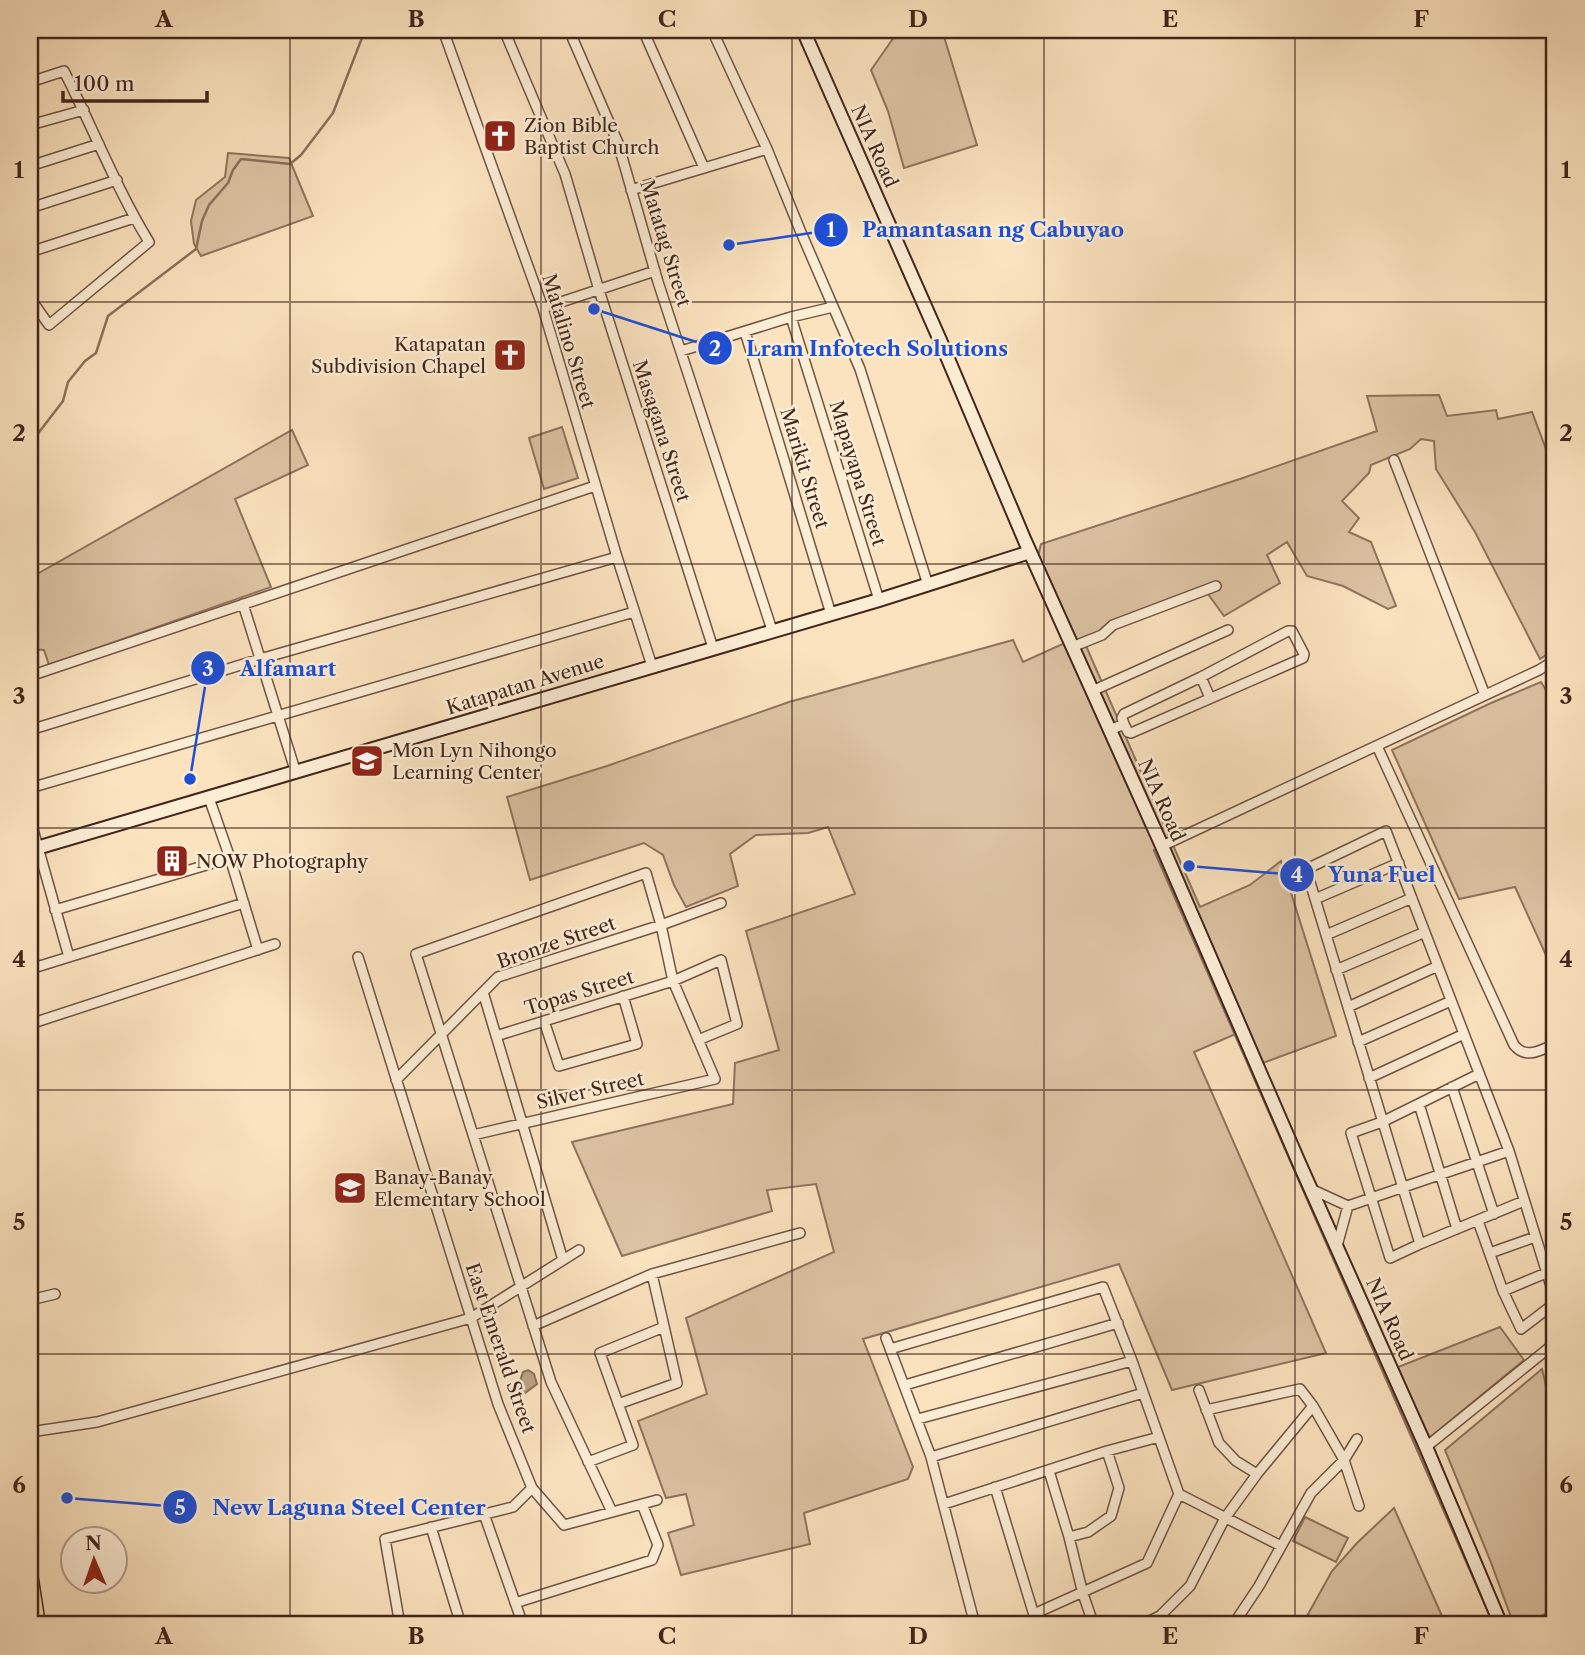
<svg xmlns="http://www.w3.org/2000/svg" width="1585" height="1655" font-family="'Libre Caslon Text',serif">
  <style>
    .green { fill: #dcc3a3; stroke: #8f745f; stroke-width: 2 }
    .water { fill: #bca387; stroke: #8b715c; stroke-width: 2 }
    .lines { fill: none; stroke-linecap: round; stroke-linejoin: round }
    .stream { stroke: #8b715c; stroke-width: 2.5 }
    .street-casing { stroke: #705544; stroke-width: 12 }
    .secondary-casing { stroke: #42261b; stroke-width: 16 }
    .highway-casing { stroke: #42261b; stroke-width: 19 }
    .street { stroke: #fcedd5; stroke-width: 9 }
    .secondary { stroke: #fcedd5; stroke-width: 12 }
    .highway { stroke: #fbe3bf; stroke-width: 16 }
    .grid { fill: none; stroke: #42261b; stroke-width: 2; stroke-opacity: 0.55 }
    .labels { text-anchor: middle; stroke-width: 5; stroke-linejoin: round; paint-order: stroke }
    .poi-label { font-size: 19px; fill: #42261b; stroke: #fcedd5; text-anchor: start }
    .street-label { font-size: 19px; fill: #42261b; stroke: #fcedd5 }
    .leader { fill: none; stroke: #1d4ed8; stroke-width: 2.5 }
    .callout-dot { fill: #1d4ed8; stroke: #fcedd5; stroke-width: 2.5 }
    .mark-label { font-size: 21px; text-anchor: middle; font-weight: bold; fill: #fff }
    .callout-label { font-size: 21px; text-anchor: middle; font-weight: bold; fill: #1d4ed8; stroke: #fcedd5; stroke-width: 5; stroke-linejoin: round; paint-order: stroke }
    .neatline { fill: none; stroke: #42261b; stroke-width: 2.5 }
    .grid-label { font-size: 23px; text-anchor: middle; font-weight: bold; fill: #42261b }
  </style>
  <rect width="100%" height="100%" fill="#fbe3bf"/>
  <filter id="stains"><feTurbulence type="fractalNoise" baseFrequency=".00286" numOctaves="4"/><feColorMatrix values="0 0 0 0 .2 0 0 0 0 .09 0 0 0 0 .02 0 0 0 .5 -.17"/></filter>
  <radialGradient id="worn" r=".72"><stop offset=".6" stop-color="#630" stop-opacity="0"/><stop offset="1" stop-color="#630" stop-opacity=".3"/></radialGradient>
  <path class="green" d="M899 30H942L977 145 904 168 888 111 871 70Z
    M228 153 289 158 313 216 201 256 194 244 191 221 196 200 225 177Z
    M1439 395 1447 416 1496 410 1498 419 1532 412 1555 473V649L1540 659 1475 532 1436 469 1434 441 1421 439 1410 449 1371 465 1369 473 1342 501 1359 518 1349 532 1371 542 1396 606 1388 609 1343 586 1307 576 1287 542 1267 555 1280 583 1224 616 1205 590 1083 639 1200 907 1250 885 1281 861 1336 1036 1263 1063 1247 1029 1194 1052 1326 1353 1172 1390 1119 1264 863 1339 913 1467 908 1479 804 1513 810 1544 681 1575 668 1533 694 1525 686 1494 666 1498 638 1421 707 1394 686 1318 834 1252 816 1184 767 1190 772 1211 622 1256 572 1142 733 1104 735 1063 779 1050 746 931 855 894 828 827 808 833 756 835 730 854 738 886 686 907 674 885 663 855 644 843 530 880 507 797 607 766 789 702 1013 640 1023 662 1076 638 1038 556 1041 544 1240 479 1377 431 1367 396Z
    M562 427 578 478 544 489 529 438Z
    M292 430 308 465 235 499 271 587 49 665 44 650 30 649V578Z
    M1541 682 1553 702 1555 700V975L1515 887 1459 899 1392 750 1491 703Z
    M1500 1327 1524 1360 1427 1440 1398 1367Z
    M1542 1369 1555 1424V1608L1525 1625H1514L1490 1560 1445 1450Z
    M1394 1508 1446 1625H1302L1332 1571 1357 1543Z
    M1305 1517 1348 1538 1336 1562 1293 1541Z"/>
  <path class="water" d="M528 1370 534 1374 537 1384 525 1393 519 1394 514 1389 515 1384 520 1381 523 1372Z"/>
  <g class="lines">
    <path class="stream" d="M30 441 33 440 63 401 68 382 85 361 96 353 108 316 196 249 202 221 209 205 228 183 233 170 241 159 290 164 301 155 333 113 365 30
      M1154 850 1494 1625"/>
    <defs>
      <path id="street" d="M443 30 543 308 617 557 652 666
        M504 30 565 174 599 290 713 648
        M569 30 618 143 658 282 772 630
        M643 30 704 168
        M712 30 767 149 800 230 860 369 928 585
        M30 34 40 31V30
        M30 82 64 71C93 128 116 188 149 242L49 325 30 298
        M30 125 84 110
        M30 166 99 144
        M631 190 767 149
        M30 208 117 180
        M30 252 134 218
        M543 308 655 271
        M791 317 879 600
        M745 332 831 614
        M681 351 791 317 833 307
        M1394 460 1485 695
        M243 604 296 773
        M1072 647 1102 635 1113 625 1216 586
        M30 676 595 486
        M1201 677 1210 698
        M1092 691 1228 630
        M30 730 260 659 617 557
        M1110 730 1124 724 1122 718 1124 714 1201 677 1288 631H1292L1304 654 1303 658 1131 733 1128 732 1124 724
        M1377 746 1514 1045C1526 1060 1541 1050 1555 1044
        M30 788 634 612
        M209 798 230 858 258 950
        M30 819 69 957
        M1162 846 1539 670 1555 660
        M1306 869 1420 1244
        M1292 876 1386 831 1509 1151 1555 1299
        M1315 899 1399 863
        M55 910 230 858
        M1326 935 1412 898
        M358 957 498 1404 532 1488 564 1525 657 1500
        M30 969 244 903
        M1336 970 1425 932
        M483 992 563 1260
        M1348 1007 1438 966
        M544 1021 559 1066 637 1044 623 996
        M30 1024 275 944
        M496 1036 673 981 721 960 737 1024 698 1040
        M1358 1042 1451 1001
        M1479 1074 1382 1122 1351 1133 1390 1258 1420 1244 1524 1201
        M1369 1078 1464 1034
        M396 1080 498 977 661 925 721 903
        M1452 1087 1494 1214
        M1419 1104 1457 1229
        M473 1135 715 1079 673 981 661 925 646 873 416 954 551 1382 612 1512
        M1311 1189 1348 1206 1337 1246
        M1348 1206 1509 1151
        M1478 1221 1503 1291 1521 1329 1555 1303
        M1490 1253 1535 1237
        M1503 1291 1546 1273
        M30 1300 55 1294
        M533 1326 652 1274 800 1233
        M886 1338 931 1457 975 1625
        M890 1349 1103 1287 1132 1361 1179 1494 1281 1546
        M905 1385 1118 1323
        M1199 1390 1219 1443 1236 1461 1257 1474
        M618 1404 677 1383 652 1274
        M1206 1410 1300 1389 1313 1406 1344 1460 1359 1506
        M918 1419 1132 1361
        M30 1432 97 1422 471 1318 579 1250
        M1426 1447 1555 1343
        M931 1457 1143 1393
        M588 1462 633 1445 600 1353 664 1327
        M1049 1471 1069 1537 1083 1594 1092 1620
        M995 1487 1037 1625
        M944 1504 1107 1451 1159 1437
        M484 1514 523 1625
        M431 1527 461 1625
        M1069 1537 1088 1532 1111 1516 1119 1488 1107 1451
        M515 1603 652 1560 658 1545 642 1504
        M1034 1614 1147 1563 1179 1494
        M400 1625 385 1539 513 1507 532 1488
        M1141 1625 1160 1616 1190 1586 1225 1518 1257 1474 1313 1406
        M1233 1625 1259 1586 1311 1493 1344 1460 1357 1439"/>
      <path id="secondary" d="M803 30 943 347 1025 541 1162 846 1300 1165 1426 1447 1501 1625
        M30 850 879 600 1030 552"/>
      <path id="highway" d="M30 1580 37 1625"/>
    </defs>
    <use href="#street" class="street-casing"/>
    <use href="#secondary" class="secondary-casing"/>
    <use href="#highway" class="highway-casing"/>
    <use href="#street" class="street"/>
    <use href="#secondary" class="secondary"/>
    <use href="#highway" class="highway"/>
  </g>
  <path class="grid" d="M290 30V1625M541 30V1625M792 30V1625M1044 30V1625M1295 30V1625M30 302H1555M30 564H1555M30 828H1555M30 1090H1555M30 1354H1555"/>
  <defs>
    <symbol id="church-square" viewBox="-11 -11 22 22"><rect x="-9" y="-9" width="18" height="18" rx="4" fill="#8f2418" stroke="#fcedd5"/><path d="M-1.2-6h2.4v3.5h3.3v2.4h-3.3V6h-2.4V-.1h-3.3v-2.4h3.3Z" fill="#fff"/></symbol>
    <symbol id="school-square" viewBox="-11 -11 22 22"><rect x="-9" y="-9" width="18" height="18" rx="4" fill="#8f2418" stroke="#fcedd5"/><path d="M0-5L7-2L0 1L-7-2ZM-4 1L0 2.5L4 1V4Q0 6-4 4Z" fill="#fff"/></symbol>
    <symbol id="building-square" viewBox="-11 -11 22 22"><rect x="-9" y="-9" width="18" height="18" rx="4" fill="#8f2418" stroke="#fcedd5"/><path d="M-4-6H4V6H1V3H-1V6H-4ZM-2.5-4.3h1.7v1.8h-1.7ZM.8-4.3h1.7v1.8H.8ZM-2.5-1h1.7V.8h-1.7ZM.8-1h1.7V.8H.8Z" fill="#fff"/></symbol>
  </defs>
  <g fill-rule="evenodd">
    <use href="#church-square" x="481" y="117" width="38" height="38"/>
    <use href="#church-square" x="491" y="336" width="38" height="38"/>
    <use href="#school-square" x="348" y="742" width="38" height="38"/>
    <use href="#building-square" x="153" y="842" width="38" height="38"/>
    <use href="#school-square" x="331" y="1169" width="38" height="38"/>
  </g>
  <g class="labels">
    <g class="poi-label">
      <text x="524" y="132">Zion Bible<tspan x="524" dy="22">Baptist Church</tspan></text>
      <text x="486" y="351" text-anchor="end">Katapatan<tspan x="486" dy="22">Subdivision Chapel</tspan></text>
      <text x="392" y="757">Mon Lyn Nihongo<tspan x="392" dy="22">Learning Center</tspan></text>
      <text x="196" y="868">NOW Photography</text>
      <text x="374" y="1184">Banay-Banay<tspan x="374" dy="22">Elementary School</tspan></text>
    </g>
    <g class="street-label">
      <text transform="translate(875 146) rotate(66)" y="7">NIA Road</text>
      <text transform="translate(666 243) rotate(73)" y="7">Matatag Street</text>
      <text transform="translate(569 341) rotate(73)" y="7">Matalino Street</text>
      <text transform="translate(662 431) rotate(72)" y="7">Masagana Street</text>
      <text transform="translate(805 468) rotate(73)" y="7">Marikit Street</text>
      <text transform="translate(858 473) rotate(73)" y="7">Mapayapa Street</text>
      <text transform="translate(525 684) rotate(-17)" y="7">Katapatan Avenue</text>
      <text transform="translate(1162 800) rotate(66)" y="7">NIA Road</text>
      <text transform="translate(556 942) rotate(-19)" y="7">Bronze Street</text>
      <text transform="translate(579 992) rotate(-17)" y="7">Topas Street</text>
      <text transform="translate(590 1090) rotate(-13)" y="7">Silver Street</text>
      <text transform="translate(1390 1319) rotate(66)" y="7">NIA Road</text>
      <text transform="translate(501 1348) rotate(71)" y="7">East Emerald Street</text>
    </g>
  </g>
  <path class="leader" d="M729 245L831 230M594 309L715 348M190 779L208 668M1189 866L1297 875M67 1498L180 1507"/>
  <g class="callout-dot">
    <circle cx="729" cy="245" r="7"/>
    <circle cx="594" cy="309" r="7"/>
    <circle cx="190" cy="779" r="7"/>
    <circle cx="1189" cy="866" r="7"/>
    <circle cx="67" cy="1498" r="7"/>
    <circle cx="831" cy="230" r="18"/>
    <circle cx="715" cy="348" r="18"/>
    <circle cx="208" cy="668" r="18"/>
    <circle cx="1297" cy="875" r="18"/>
    <circle cx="180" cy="1507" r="18"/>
  </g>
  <g class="mark-label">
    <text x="831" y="237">1</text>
    <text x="715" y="356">2</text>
    <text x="208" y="676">3</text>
    <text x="1297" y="882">4</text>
    <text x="180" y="1515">5</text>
  </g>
  <g class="callout-label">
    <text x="993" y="237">Pamantasan ng Cabuyao</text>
    <text x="877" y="356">Lram Infotech Solutions</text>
    <text x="288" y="676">Alfamart</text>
    <text x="1382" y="882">Yuna Fuel</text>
    <text x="349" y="1515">New Laguna Steel Center</text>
  </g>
  <rect width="1585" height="1655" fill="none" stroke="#fbe3bf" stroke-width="77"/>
  <g transform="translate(94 1560) rotate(358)"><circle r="33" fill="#fcedd5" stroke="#b29d8b" stroke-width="2"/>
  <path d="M0-5L12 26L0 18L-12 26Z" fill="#8f2418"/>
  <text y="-10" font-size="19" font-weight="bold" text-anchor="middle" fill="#42261b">N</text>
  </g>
  <path d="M63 91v10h144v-10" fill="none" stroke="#42261b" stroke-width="3.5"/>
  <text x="74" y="91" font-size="21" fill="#42261b" stroke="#fcedd5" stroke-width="5" paint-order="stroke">100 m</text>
  <rect x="38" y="38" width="1508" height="1578" class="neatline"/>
  <g class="grid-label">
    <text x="164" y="27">A</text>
    <text x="416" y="27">B</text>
    <text x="667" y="27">C</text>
    <text x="918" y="27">D</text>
    <text x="1170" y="27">E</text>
    <text x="1421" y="27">F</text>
    <text x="19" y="178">1</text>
    <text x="1566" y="178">1</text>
    <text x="19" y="441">2</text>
    <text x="1566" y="441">2</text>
    <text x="19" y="704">3</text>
    <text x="1566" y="704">3</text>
    <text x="19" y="967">4</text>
    <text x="1566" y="967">4</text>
    <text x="19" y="1230">5</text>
    <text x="1566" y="1230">5</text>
    <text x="19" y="1493">6</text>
    <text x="1566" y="1493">6</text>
    <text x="164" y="1644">A</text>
    <text x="416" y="1644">B</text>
    <text x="667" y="1644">C</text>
    <text x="918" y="1644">D</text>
    <text x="1170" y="1644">E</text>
    <text x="1421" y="1644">F</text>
  </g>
  <rect width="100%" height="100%" filter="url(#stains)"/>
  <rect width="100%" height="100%" fill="url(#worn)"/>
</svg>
